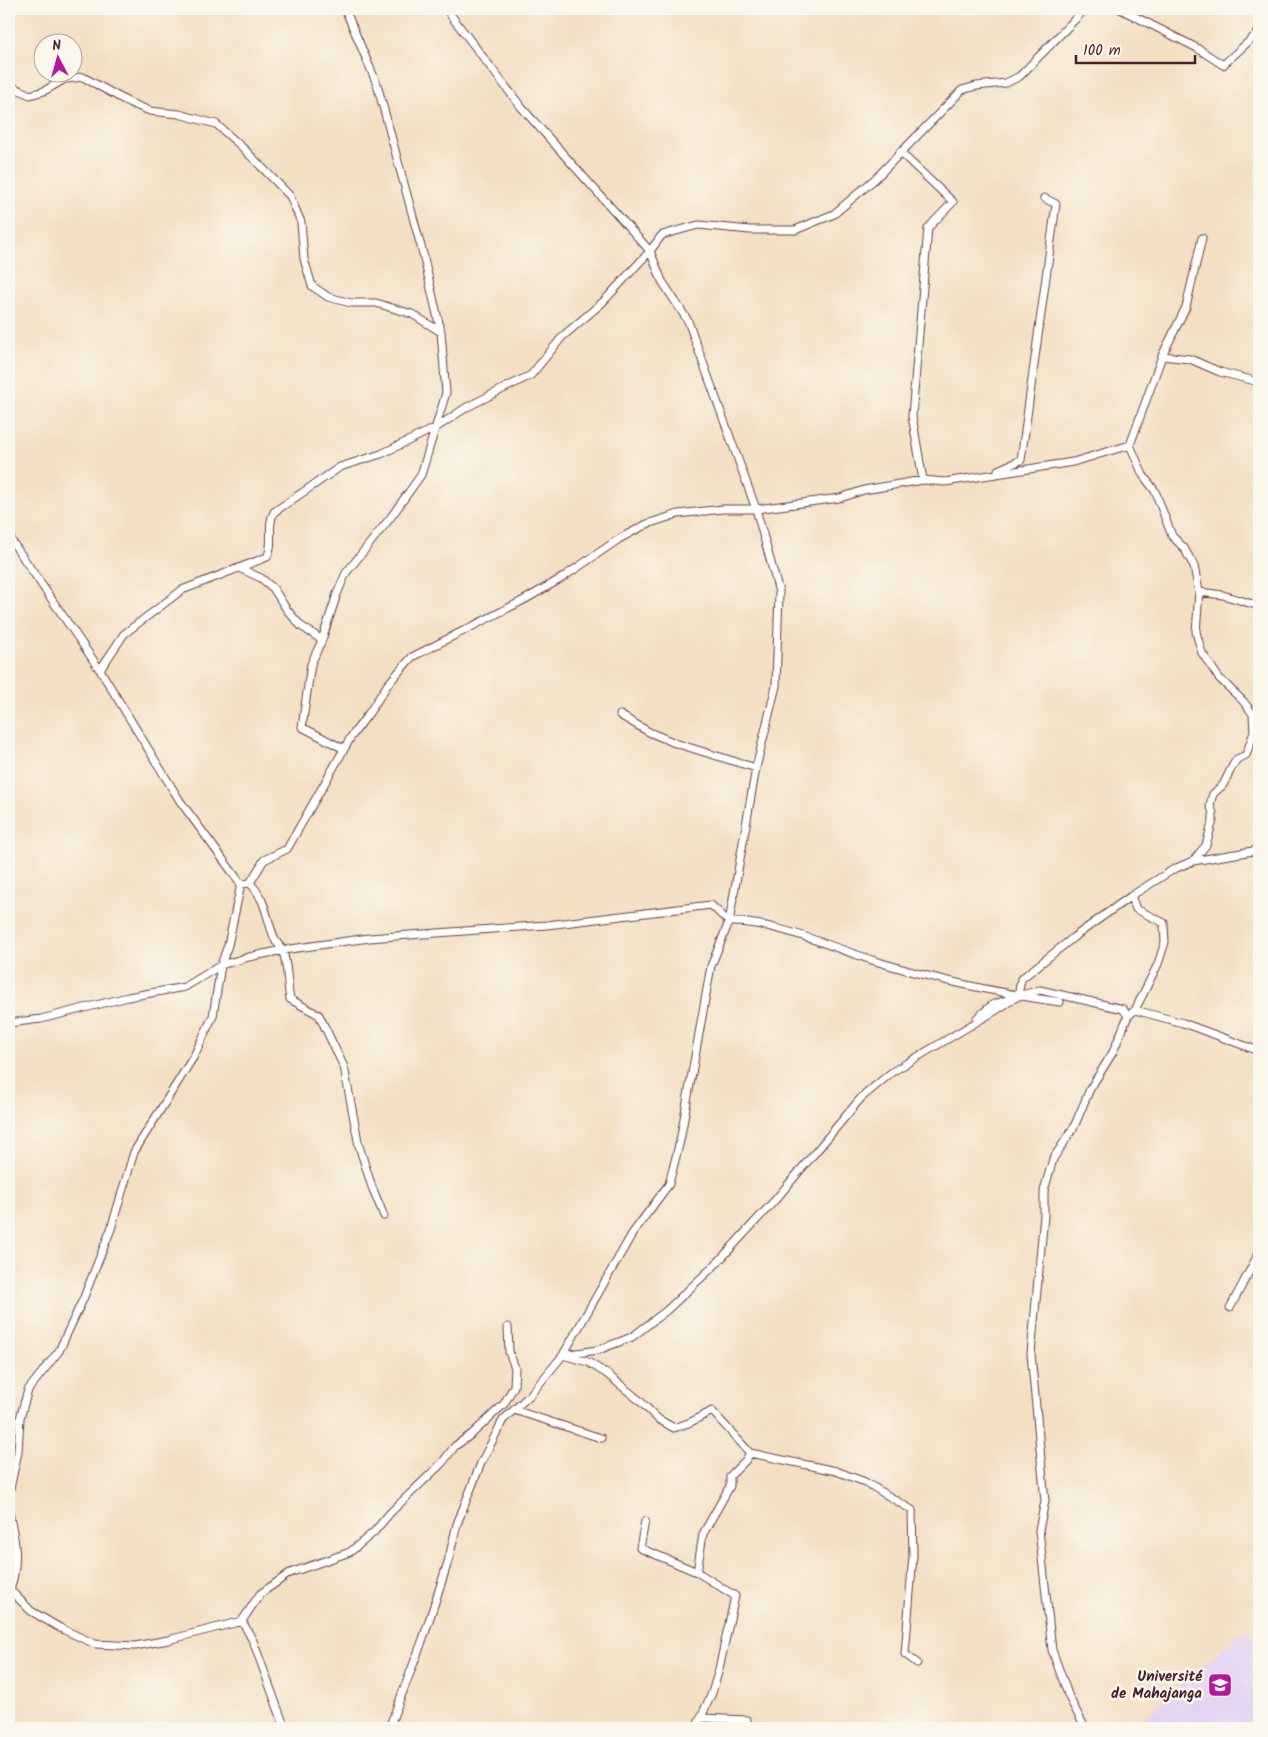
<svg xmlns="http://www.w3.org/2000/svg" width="1268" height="1737" font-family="Kalam,sans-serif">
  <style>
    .built { fill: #e3d3f2 }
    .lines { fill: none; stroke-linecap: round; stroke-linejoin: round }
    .street-casing { stroke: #633c42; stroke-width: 9 }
    .street { stroke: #fff; stroke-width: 7 }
    .labels { text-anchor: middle; stroke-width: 5; stroke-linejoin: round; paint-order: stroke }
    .poi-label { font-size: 15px; font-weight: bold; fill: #4a1f2b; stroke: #fbf7ec; text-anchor: end }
  </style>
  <rect width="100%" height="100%" fill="#fbf7ec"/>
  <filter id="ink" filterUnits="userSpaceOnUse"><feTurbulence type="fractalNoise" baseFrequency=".02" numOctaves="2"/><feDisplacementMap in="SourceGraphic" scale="10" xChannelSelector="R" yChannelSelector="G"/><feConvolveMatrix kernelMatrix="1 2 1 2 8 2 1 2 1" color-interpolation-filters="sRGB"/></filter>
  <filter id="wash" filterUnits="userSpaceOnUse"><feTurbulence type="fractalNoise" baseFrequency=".0096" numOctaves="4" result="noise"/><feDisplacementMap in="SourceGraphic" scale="20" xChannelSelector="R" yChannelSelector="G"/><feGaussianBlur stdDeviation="1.12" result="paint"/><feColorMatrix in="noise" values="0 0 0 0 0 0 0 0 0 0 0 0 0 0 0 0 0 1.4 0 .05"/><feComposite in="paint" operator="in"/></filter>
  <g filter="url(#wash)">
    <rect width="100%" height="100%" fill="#f3dfc2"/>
    <path class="built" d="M1246 1628 1259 1641V1728H1132Z"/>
  </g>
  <g filter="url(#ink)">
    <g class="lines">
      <defs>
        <path id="street" d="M1120 9 1197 48 1223 65 1259 32
          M9 85 30 95 44 91 65 79 83 77 128 102 150 111 179 114 216 124 243 148 290 196 301 222 304 259 312 286 328 297 351 303H376L412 314 441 332
          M900 152 953 202 928 228 912 416 923 480
          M1162 356 1190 359 1220 372 1259 382
          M998 470 1021 460 1056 204 1044 198
          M9 537 100 670 180 801 241 884 228 945 221 965 213 1016 194 1056 134 1152 111 1229 84 1297 59 1351 28 1390 20 1418 18 1452 9 1493
          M239 568 261 578 273 588 287 610 301 626 322 640
          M1199 592 1223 595 1259 606
          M100 670 124 634 182 590 267 557C275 543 266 526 274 512L340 467 381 454 437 427 467 407 531 375 563 336 603 302 650 251 662 235 698 225 750 230H795L834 214 876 178 962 90 976 86 1006 83 1020 76 1085 9
          M620 715 649 732 675 743 756 768
          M344 749 302 727 311 664 322 640 337 594 346 573 391 517 421 475 446 393 441 332 423 254 377 84 345 9
          M1193 861 1206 845 1213 820V813L1210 805 1213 794 1223 785 1233 765 1237 759 1246 755 1254 732 1253 714 1243 701 1219 678 1202 653 1196 632 1199 592 1194 566 1184 548 1172 536 1155 491 1143 475 1130 445 1162 356 1186 307 1202 238
          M250 883C267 901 266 918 275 940 277 944 282 947 283 952 288 967 287 984 290 999L319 1015 344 1067 359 1146 372 1187 384 1216
          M241 884 250 883 264 860 287 849 351 737 369 713 388 684 412 657 524 600 562 578 619 539 647 524 678 514 723 509H756L840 498 864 490 923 480 945 482 1073 462 1130 445
          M1131 896 1136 909 1164 923 1165 942 1158 964 1135 1010
          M977 1018 992 1005 1018 996 1021 979 1074 937 1131 896 1174 869 1193 861 1259 850
          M9 1023 41 1019 128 997 185 987 221 965 249 957 283 950 369 938 547 925 711 905 729 922C771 920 834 948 875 961 936 980 998 993 1060 1002
          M1230 1308 1259 1253
          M563 1355 598 1350 632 1337 667 1310 718 1262 776 1199 861 1098 892 1072 995 1011 1018 996 1040 990 1123 1009 1128 1016 1135 1010 1183 1023 1259 1051
          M566 1356 588 1362 607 1374 639 1400 658 1419 674 1428 691 1422 712 1411 750 1453 836 1471 865 1482 912 1510 913 1555 905 1654 917 1663
          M514 1410 601 1438
          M9 1514C16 1541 19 1563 10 1590
          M645 1521 640 1548 697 1572
          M9 1589 31 1611 60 1628 95 1644 135 1646 168 1640 242 1621 253 1641 285 1728
          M242 1621 260 1594 290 1573 350 1552 374 1532 390 1513 442 1463 455 1446 472 1434 504 1404 514 1386 515 1368 509 1352 508 1327
          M702 1718 747 1720
          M389 1728 423 1639 448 1562 457 1524 481 1463 503 1420 530 1395 563 1355 632 1234 669 1184 680 1141 711 966 729 922 756 768 776 686 779 592 756 509 688 321 662 281 650 251 522 108 446 9
          M696 1728 712 1693 719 1669 735 1596 697 1572 703 1534 730 1486V1476L746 1460 750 1453
          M1085 1728 1069 1697 1052 1650 1039 1530 1045 1501 1031 1354 1044 1216V1191L1053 1159 1074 1127 1090 1089 1113 1052 1128 1016"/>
      </defs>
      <use href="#street" class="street-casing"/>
      <use href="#street" class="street"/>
    </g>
  </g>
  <defs>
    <symbol id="university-square" viewBox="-11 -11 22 22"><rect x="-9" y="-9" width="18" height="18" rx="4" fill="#b5179e" stroke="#fbf7ec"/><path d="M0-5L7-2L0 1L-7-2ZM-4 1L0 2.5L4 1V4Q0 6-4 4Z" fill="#fff"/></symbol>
  </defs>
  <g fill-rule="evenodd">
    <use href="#university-square" x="1206" y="1671" width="28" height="28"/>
  </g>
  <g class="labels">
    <g class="poi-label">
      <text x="1202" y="1681">Université<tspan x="1202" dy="17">de Mahajanga</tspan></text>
    </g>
  </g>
  <rect width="1268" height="1737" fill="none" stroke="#fbf7ec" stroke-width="30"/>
  <g transform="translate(58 58) rotate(354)"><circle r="24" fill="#fbf7ec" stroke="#b4a19f"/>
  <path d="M0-4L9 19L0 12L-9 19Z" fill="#b5179e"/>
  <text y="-8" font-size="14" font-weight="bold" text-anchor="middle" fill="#4a1f2b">N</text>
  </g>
  <path d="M1076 55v8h119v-8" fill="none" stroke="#4a1f2b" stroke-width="2.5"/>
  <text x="1083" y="55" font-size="15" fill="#4a1f2b" stroke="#fbf7ec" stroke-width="4" paint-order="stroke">100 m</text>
</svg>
